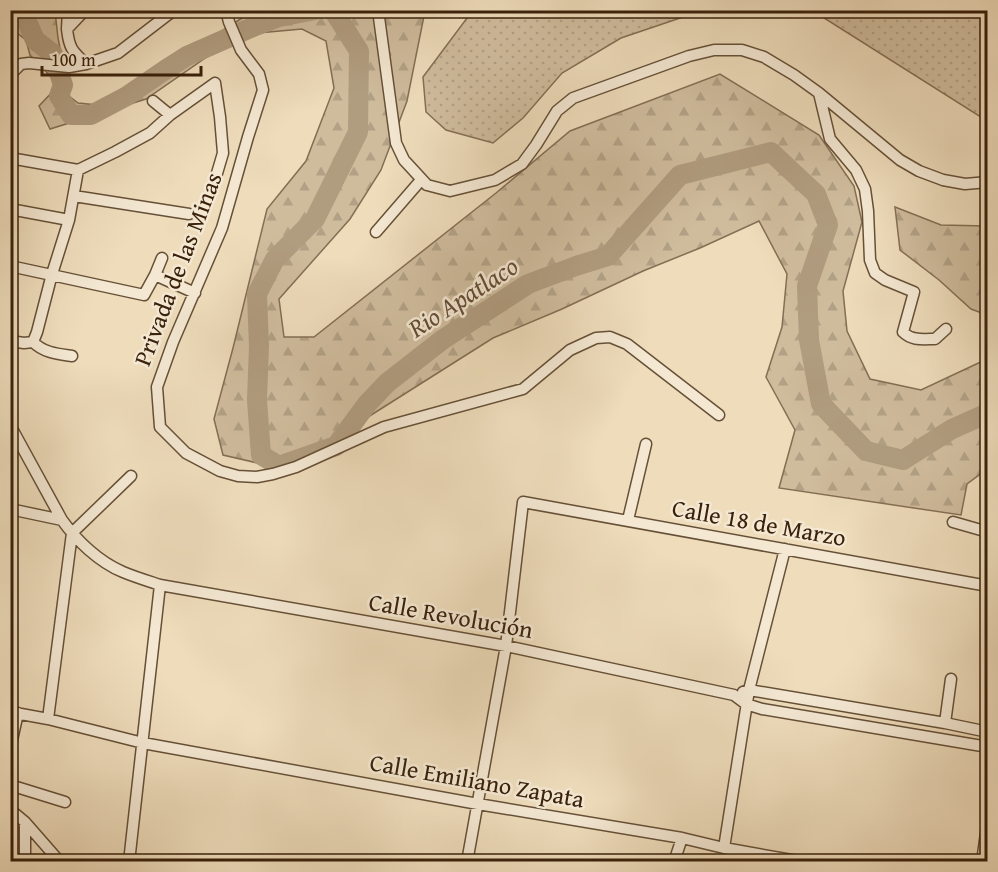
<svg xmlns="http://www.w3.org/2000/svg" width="998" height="872" font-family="'Gentium Book Plus',serif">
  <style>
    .grass { fill: url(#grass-dots); stroke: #846e54; stroke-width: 1.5 }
    .forest { fill: url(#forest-firs); stroke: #846e54; stroke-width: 1.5 }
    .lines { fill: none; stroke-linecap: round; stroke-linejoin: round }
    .river { stroke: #b09c7f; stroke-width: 20 }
    .street-casing { stroke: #665037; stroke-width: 13 }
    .street { stroke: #f4e8d3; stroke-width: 10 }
    .labels { text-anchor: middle; stroke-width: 5; stroke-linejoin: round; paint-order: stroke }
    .street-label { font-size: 24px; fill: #39210b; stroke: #f4e8d3 }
    .water-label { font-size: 26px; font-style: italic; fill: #634c34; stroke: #f4e8d3 }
  </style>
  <defs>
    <pattern id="grass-dots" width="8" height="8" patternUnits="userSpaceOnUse" patternTransform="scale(1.5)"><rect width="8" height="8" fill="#cfbc9d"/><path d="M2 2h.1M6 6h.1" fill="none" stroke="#b2a186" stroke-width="1.8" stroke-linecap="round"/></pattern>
    <pattern id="forest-firs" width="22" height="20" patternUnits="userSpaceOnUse" patternTransform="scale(1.5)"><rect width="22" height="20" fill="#cfbc9d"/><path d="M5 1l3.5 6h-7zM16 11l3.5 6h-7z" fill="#b2a186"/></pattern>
  </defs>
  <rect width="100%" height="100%" fill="#eedcbb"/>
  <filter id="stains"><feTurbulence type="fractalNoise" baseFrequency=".00333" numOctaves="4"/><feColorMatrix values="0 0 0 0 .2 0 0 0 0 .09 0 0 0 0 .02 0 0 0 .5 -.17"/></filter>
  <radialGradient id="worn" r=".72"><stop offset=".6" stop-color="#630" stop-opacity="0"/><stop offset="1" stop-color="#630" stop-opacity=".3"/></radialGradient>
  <path class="grass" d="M473 10H701V11L621 38 562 73 523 118 493 143 446 130 426 112 423 77Z
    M813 11H987V121Z"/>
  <path class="forest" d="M10 11H55L58 38 69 96 78 103 98 105 209 39 253 11H425L407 101 381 170 350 219 279 299 284 337H314L496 193 570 131 720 74 819 135 854 186 862 222 843 291 847 331 870 379 921 390 987 359V469L967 484 961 515 779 488 795 430 766 377 782 327 787 274 759 221 700 248 643 271 562 309 493 338 368 417 323 444 262 464 223 455 214 419 233 348 267 209 306 161 334 88 326 41 302 29 258 33 230 41 146 99 50 129 39 106 57 87 54 80 30 55 26 40 17 33 11 19Z
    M895 207 941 225 987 226V315L971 309 939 280 900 250Z"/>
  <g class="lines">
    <path class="river" d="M22 10 35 40 53 54 63 85 59 96 71 115H91L127 96 165 70 187 56 253 27 279 17 315 10
      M333 10 359 51 358 132 315 219 275 259 257 294 259 346 257 400 261 455 279 466 336 446 367 404 387 383 442 340 528 284 576 266 608 256 680 175 771 152 816 194 828 225 807 286 809 340 821 404 866 451 903 460 952 429 988 413"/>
    <defs>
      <path id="street" d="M85 10 67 29C69 48 72 51 86 64
        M226 10 229 22 241 50 259 74 263 90 248 137 222 228 173 342 157 387 160 427 186 453 220 471 238 476 257 477 273 474 296 467 384 427 523 389 570 350 596 338 610 337 627 344 719 415
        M378 10 396 143 404 160 427 185 450 191 495 180 522 164 536 145 557 111 573 98 689 56 714 50H742L764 57 794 75 819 93 900 160 919 171 943 180 965 184 988 182
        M67 29 68 10
        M10 77 12 73 21 64 29 63 69 67 86 64 118 53 174 10
        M819 93 830 139 856 170 865 189 868 211 870 260 875 273 885 280 914 292 903 332C912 341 923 339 935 339L946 329
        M153 101 170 115
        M10 158 78 170
        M78 170 115 152 150 133 170 115 215 83 220 117 223 153 215 180
        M74 196 189 214
        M10 209 69 220
        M376 232 421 180
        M10 266 144 295 155 275 162 258
        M155 275 195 293
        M10 341 24 343 33 342 37 332 52 274 69 220 78 170
        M33 342C44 353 58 354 72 356
        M10 425 62 520C77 541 99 562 123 572 135 577 148 581 160 585L506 646 734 695 746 704 762 709 988 747
        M10 509 62 520
        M628 520 646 444
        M953 522 988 532
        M743 692 749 690 945 723 988 732
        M10 712 48 719 143 743 478 804 682 838 724 848 803 862
        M48 719 72 533 131 476
        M945 723 951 679
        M10 749 18 713
        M10 785 65 802
        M10 812H13L25 822 60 862
        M25 822V862
        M724 848 749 690 785 549
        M129 862 160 585
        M467 862 506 646 523 502 988 586
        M674 862 682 838
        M982 862 988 819"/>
    </defs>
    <use href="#street" class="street-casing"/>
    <use href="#street" class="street"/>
  </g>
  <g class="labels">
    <g class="street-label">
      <text transform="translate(178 269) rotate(-69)" y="8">Privada de las Minas</text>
      <text transform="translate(759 523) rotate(10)" y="8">Calle 18 de Marzo</text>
      <text transform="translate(451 616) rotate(10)" y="8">Calle Revolución</text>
      <text transform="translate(477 781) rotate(10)" y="8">Calle Emiliano Zapata</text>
    </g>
    <g class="water-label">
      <text transform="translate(463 297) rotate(-33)" y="9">Rio Apatlaco</text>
    </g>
  </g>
  <rect width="998" height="872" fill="none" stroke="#eedcbb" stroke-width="36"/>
  <rect x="12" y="12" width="974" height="848" fill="none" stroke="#39210b" stroke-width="3"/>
  <rect x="18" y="18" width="962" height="836" fill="none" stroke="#39210b" stroke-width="1.5"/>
  <path d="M42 66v9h159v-9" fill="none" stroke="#39210b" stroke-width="3"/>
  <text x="51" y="66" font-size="18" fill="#39210b" stroke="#f4e8d3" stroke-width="4.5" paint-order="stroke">100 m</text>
  <rect width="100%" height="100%" filter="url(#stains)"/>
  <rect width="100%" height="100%" fill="url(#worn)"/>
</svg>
